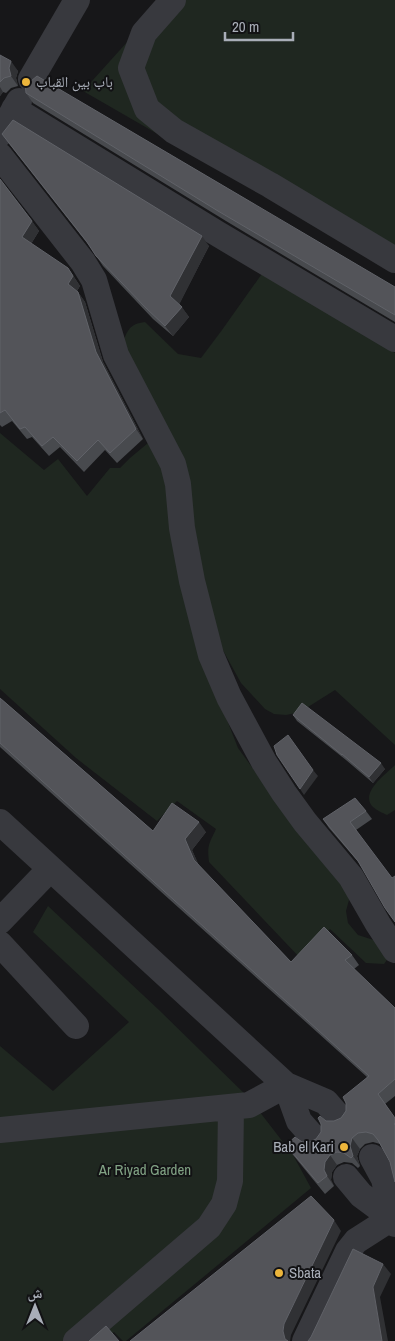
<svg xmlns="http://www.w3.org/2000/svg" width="395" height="1341" font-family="'Archivo Narrow','Noto Naskh Arabic',sans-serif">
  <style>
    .green { fill: #1f2720 }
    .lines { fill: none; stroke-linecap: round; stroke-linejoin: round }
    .minor { stroke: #38393e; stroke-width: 26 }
    .wall { fill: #484a4e }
    .shaded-wall { fill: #303134 }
    .building { fill: #535459; stroke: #606268 }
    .poi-dot { fill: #ecb53b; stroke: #121214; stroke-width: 2 }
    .labels { text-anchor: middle; stroke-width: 4; stroke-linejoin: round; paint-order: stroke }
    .poi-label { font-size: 15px; fill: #a9aeb8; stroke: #121214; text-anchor: start }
    .park-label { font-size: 15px; fill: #81a284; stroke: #121214 }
  </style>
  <rect width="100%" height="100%" fill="#171719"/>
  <path class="green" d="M165 0H395V271L83 91Z
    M266 268 395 353V745L335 690 300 712 286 715 274 714 265 709 241 683 219 643 198 646 238 748 265 785 348 881 349 900 346 911 348 923 358 935 386 944 389 957 384 964 366 963 330 929 302 960 209 862C207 845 209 844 216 829L177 801 157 821 76 758 0 689V433L44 470 58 459 87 496 110 468H120L130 458 166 428 122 344C128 330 129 324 145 322L178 354 201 358 222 330Z
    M395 765V810L387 815C383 813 376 810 373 807 359 793 386 774 395 765Z
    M48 906 159 1010 249 1098 293 1155 311 1188 126 1341H123L114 1332 102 1341H0V1046L53 1091 129 1022 33 932Z"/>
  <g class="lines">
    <path class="minor" d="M173 0 144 33 131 68 147 109 174 131 270 185 395 260
      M31 79 77 0
      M14 109 218 234 395 339
      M0 134 19 101
      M0 156 83 262 94 280 116 355 173 464 178 484 182 528 192 581 211 655 229 697 264 762 284 793 305 822 351 877 378 924 395 950
      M0 822 286 1085 326 1102 339 1117
      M0 921 50 869
      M0 944 76 1026
      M286 1085 299 1121 314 1138
      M0 1130 249 1105 286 1085
      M346 1177 361 1195 392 1218 384 1179 372 1157
      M76 1341 209 1227 224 1204 230 1181 231 1107
      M305 1341 348 1251 356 1241 392 1218 395 1224"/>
  </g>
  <path class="wall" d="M0 55 18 71 16 78 18 86 11 88 6 93 3 92 0 96Z
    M26 93 395 287V322L226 221 33 103Z
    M2 134 209 246 179 304 189 317 173 336 153 319 103 266 91 248 10 145Z
    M0 179 39 231 31 244 68 268 80 286 77 291 85 302 103 362 143 439 117 463 105 450 84 472 60 447 49 456 32 437 27 439 12 421 2 427 0 425Z
    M0 698 153 831 206 832 192 850 199 866 291 962 352 955 359 965 354 969 395 1008V1096L385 1104 395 1118V1182L390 1162 381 1146 380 1144 373 1142 365 1144 360 1149 357 1156 360 1166 358 1168 352 1163 344 1162 337 1165 332 1172 331 1180 334 1186 325 1194 293 1155 286 1145 302 1142H310L316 1139 321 1132 326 1121H334L341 1118 367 1077 0 747Z
    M293 715 385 769 373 783 346 760 297 721Z
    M366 811 372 819 356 830 395 922 361 865 329 828 323 819Z"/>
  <path class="shaded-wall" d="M11 61 18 71 16 78 18 86 11 76 9 68Z
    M0 87 3 92 0 96Z
    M32 221 39 231 29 247 22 237Z
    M202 236 209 246 178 307 170 296Z
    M68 268 80 286 75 294 68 284Z
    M78 292 85 302 103 362 143 439 136 429 96 352Z
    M182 307 189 317 173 336 165 326Z
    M381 763 385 769 373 783 369 777Z
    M313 770 318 776 304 795 300 789Z
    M199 822 206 832 192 850 201 870 194 860 185 839Z
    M352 1138 360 1149 357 1156 360 1166 353 1156 350 1146Z
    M330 1155 337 1165 332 1172 331 1180 334 1186 327 1176 324 1170 325 1162Z
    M334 1220 341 1231 291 1335 290 1341H287L285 1339 283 1331 284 1324Z
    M383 1264 391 1274 380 1297 388 1341H382L373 1287Z"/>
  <path class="building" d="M0 55 11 61 9 68 11 76 4 78 0 82Z
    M37 76 395 287V315L218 211 26 93 25 83 31 81Z
    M13 120 202 236 170 296 182 307 165 326 146 308 96 256 87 242 2 134Z
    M0 179 32 221 22 237 68 268 73 276 68 284 78 292 96 352 136 429 110 453 98 440 77 461 53 437 42 446 25 427 20 429 5 410 0 413Z
    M0 698 153 831 172 803 199 822 185 839 194 860 291 962 324 927 352 955 345 960 395 1008V1079L378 1094 395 1118V1123L394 1124 395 1125V1182L390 1162 378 1140 373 1134 366 1132 358 1133 352 1138 350 1146 353 1156 351 1158 344 1153 337 1152 330 1155 325 1162 324 1170 327 1176 318 1183 286 1145 295 1137 302 1142H310L316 1139 321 1132V1124L318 1118 320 1116 326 1121H334L341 1118 346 1111V1103L343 1097 369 1076 0 743Z
    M302 703 381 763 369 777 342 754V755L293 715Z
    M288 735 313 770 300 789 277 755 274 746Z
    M355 798 366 811 350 822 392 878 395 876V922L385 908 358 861 323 819Z
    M311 1196 334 1220 284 1324 283 1331 285 1339 288 1341H130Z
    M353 1249 383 1264 373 1287 382 1341H308L311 1337Z
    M106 1326 119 1341H89Z"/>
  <g class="poi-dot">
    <circle cx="26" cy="82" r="5"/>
    <circle cx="344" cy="1147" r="5"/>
    <circle cx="279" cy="1273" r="5"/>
  </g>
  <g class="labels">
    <g class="poi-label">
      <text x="36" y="87">باب بين القباب</text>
      <text x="334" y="1152" text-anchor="end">Bab el Kari</text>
      <text x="289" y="1278">Sbata</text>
    </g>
    <g class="park-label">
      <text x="145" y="1175">Ar Riyad Garden</text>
    </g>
  </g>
  <g transform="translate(35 1306)" stroke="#121214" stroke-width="4" paint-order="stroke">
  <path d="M0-4L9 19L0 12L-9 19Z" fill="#a9aeb8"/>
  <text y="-8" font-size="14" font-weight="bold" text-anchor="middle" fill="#a9aeb8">ش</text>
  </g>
  <path d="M225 32v8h68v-8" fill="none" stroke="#a9aeb8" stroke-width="2.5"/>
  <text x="232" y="32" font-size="15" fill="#a9aeb8" stroke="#121214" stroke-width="4" paint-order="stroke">20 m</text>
</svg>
